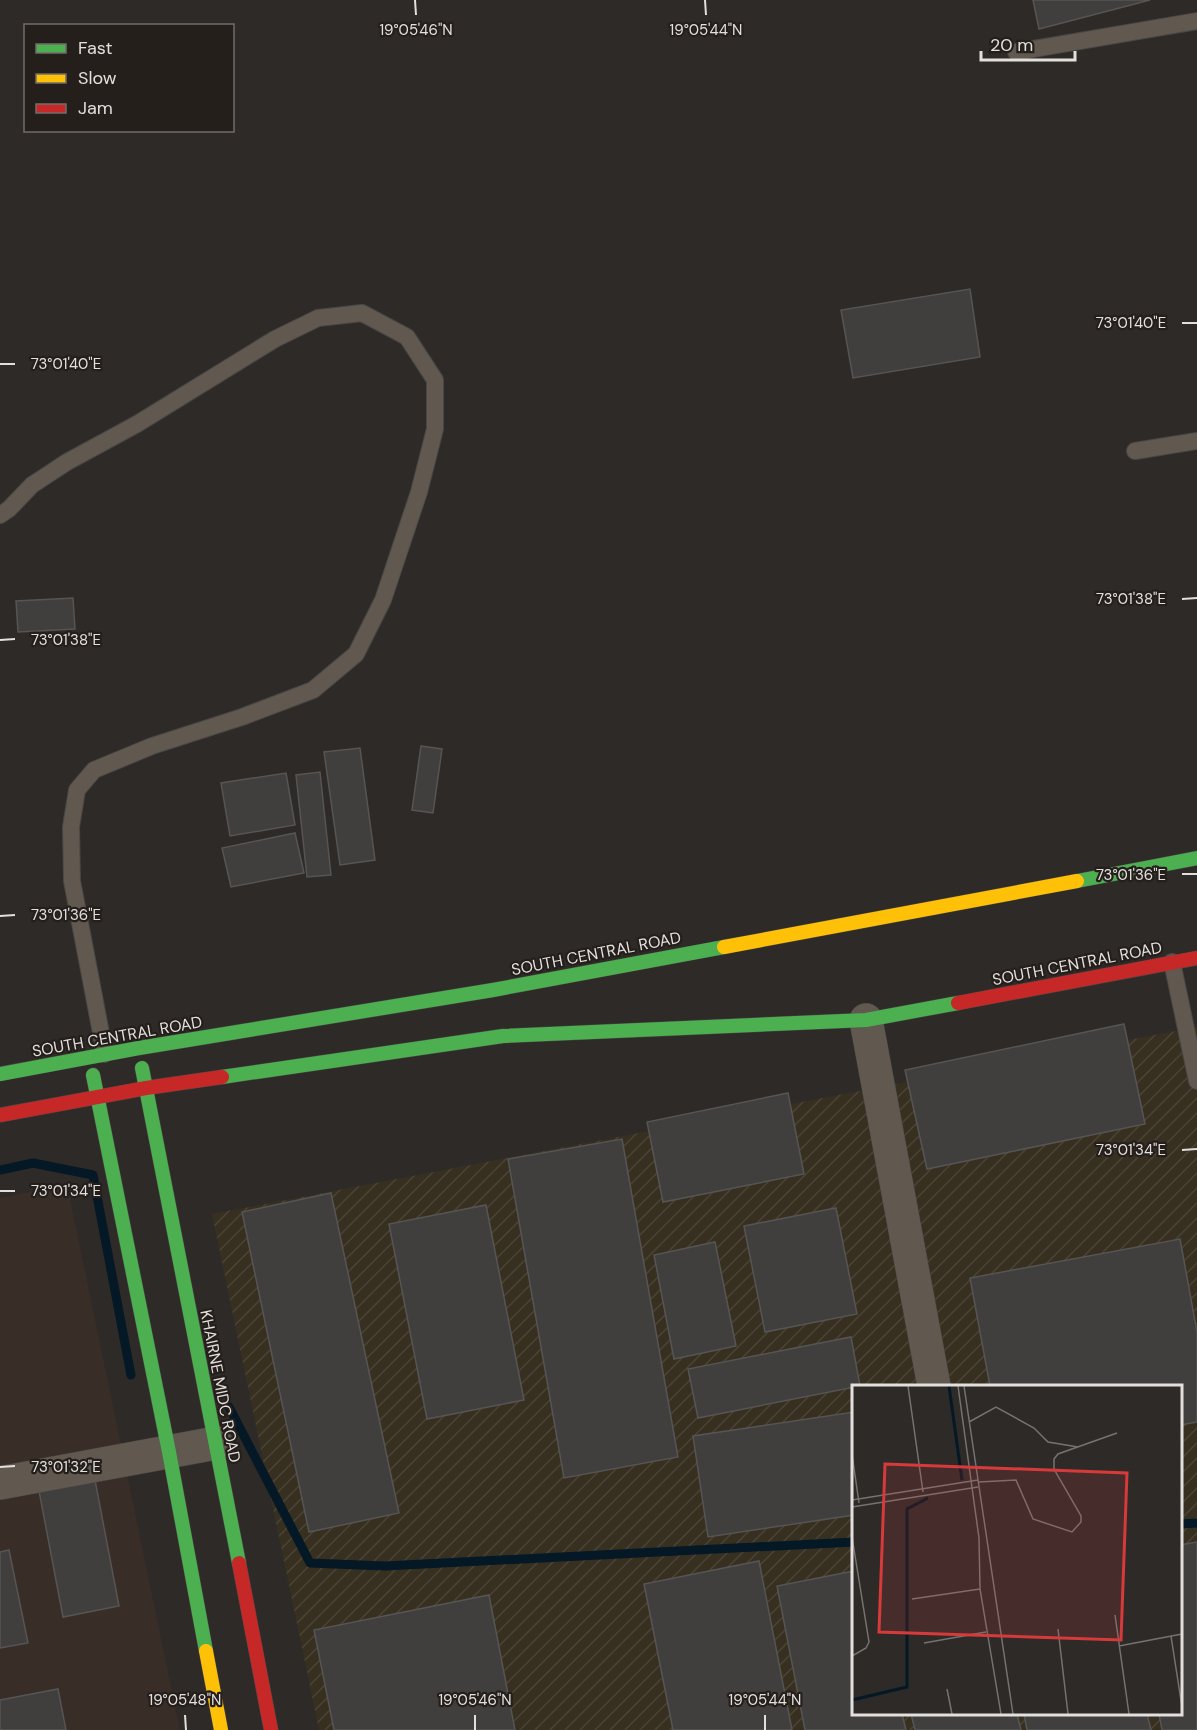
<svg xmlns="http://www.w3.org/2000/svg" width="1197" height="1730" font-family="'DM Sans',sans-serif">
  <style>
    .built { fill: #382d27 }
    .industrial { fill: url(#industrial-furrows); fill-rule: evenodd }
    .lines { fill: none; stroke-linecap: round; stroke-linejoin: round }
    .stream { stroke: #041826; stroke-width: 9 }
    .building { fill: #413f3e; stroke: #575454; stroke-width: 1.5 }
    .lane-casing { stroke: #494745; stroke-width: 18 }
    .street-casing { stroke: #494745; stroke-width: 34 }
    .fast-casing { stroke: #494745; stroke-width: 15 }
    .slow-casing { stroke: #494745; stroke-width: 15 }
    .jam-casing { stroke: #494745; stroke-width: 15 }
    .lane { stroke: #61584f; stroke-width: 16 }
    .street { stroke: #61584f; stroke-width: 33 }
    .fast { stroke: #4caf50; stroke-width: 14 }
    .slow { stroke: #ffc107; stroke-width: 14 }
    .jam { stroke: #c62828; stroke-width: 14 }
    .ticks { fill: none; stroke: #e3dfdd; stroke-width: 2 }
    .labels { text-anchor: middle; stroke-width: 4.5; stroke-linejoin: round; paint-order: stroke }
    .street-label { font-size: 16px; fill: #e3dfdd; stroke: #251f1c }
    .inset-river { fill: none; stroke: #041826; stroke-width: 3 }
    .inset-road { fill: none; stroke: #767270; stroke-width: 1.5 }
    .view { fill: #d73a3a; fill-opacity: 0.15; stroke: #d73a3a; stroke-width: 3 }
    .inset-edge { fill: none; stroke: #e3dfdd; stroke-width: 3 }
    .ticks-label { font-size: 15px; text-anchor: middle; fill: #e3dfdd; stroke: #251f1c; stroke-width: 4.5; stroke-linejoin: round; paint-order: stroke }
  </style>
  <defs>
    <pattern id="industrial-furrows" width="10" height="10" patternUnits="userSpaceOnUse" patternTransform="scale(1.5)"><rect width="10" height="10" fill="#373021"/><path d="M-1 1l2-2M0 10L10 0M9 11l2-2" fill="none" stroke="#4a4436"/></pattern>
  </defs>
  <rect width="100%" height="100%" fill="#2d2a27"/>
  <path class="built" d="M67 1184 180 1730H0V1198Z"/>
  <path class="industrial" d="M1197 1027V1730H319L212 1214ZM854 1386H1180V1714H854Z"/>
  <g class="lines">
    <path class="stream" d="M0 1170 33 1163 93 1175 131 1375
      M229 1407 310 1563 385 1566 854 1542
      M1180 1524 1197 1523"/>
  </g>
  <path class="building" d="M1033 0H1150L1039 29Z
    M970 289 980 357 853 378 841 310Z
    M73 598 75 629 18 632 16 601Z
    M421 746 442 749 433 813 412 810Z
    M360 748 375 860 340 865 324 752Z
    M320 772 331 875 307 877 296 775Z
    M286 773 295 825 230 836 221 783Z
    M295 833 304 873 231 887 222 848Z
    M1124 1024 1145 1124 927 1169 905 1070Z
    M788 1093 804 1174 663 1202 647 1122Z
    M622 1139 678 1457 564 1478 508 1159Z
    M331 1193 399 1513 309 1532 242 1212Z
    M486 1205 524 1400 427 1419 389 1224Z
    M836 1208 857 1314 765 1332 744 1226Z
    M1180 1239 1197 1332V1422L1180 1425V1386H990L970 1278Z
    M715 1242 736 1346 674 1359 654 1255Z
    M851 1337 860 1386 698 1418 688 1369Z
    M854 1412V1515L708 1537 693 1436Z
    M95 1480 119 1606 63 1617 39 1491Z
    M1197 1542V1730H1162L1159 1714H1180V1545Z
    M9 1550 28 1643 0 1648V1552Z
    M759 1561 792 1730H673L644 1584Z
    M854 1571V1714H902L906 1730H805L777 1586Z
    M489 1595 515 1730H334L314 1630Z
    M58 1689 66 1730H0V1700Z
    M911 1714H1017L1021 1730H915Z
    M1024 1714H1147L1151 1730H1027Z"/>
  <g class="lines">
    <defs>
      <path id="lane" d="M1016 52 1197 21
        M1135 451 1197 441
        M0 515 9 509 32 485 67 462 137 424 275 339 318 318 362 313 407 337 435 380V429L419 492 383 600 356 654 313 690 242 717 152 746 94 770 77 790 71 827 72 881 105 1054
        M1172 962 1197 1081"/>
      <path id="street" d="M866 1020 934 1386
        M0 1483 216 1443"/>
      <path id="fast" d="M1077 881 1197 858
        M142 1068 239 1563
        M0 1074 139 1048 493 990 724 947
        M93 1075 169 1452 206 1651
        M222 1077 503 1036 866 1020 958 1003"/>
      <path id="slow" d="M724 947 1077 881
        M206 1651 221 1730"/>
      <path id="jam" d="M958 1003 1197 958
        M0 1115 146 1088 222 1077
        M239 1563 271 1730"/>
    </defs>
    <use href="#lane" class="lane-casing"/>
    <use href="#street" class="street-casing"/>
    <use href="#fast" class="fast-casing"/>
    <use href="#slow" class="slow-casing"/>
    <use href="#jam" class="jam-casing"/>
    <use href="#lane" class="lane"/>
    <use href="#street" class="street"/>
    <use href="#fast" class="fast"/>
    <use href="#slow" class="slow"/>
    <use href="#jam" class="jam"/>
  </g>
  <path class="ticks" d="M415 0 416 15M705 0 706 15M1182 323H1197M0 364H15M1182 599 1197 598M0 640 15 639M1182 874H1197M0 916 15 915M1182 1150 1197 1149M0 1191H15M0 1467 15 1466M185 1715 186 1730M475 1715V1730M765 1715V1730"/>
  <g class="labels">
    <g class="street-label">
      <text transform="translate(596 953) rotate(-11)" y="6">SOUTH CENTRAL ROAD</text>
      <text transform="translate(1077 963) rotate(-11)" y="6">SOUTH CENTRAL ROAD</text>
      <text transform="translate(117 1036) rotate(-10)" y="6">SOUTH CENTRAL ROAD</text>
      <text transform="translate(221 1386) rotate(79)" y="6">KHAIRNE MIDC ROAD</text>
    </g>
  </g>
  <g transform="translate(852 1385)">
    <rect width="330" height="330" fill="#2d2a27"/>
    <path class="inset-river" d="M97 1 110 95M0 315 55 302V124L76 113"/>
    <path class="inset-road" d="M56 1 71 107M106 1 127 153 128 204 149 329M112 1 161 329M117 37 144 22 182 43 196 57 226 62M0 69 7 118M127 97 164 95 181 134 220 147 229 137V131L202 84V74L206 69 265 48M0 115 126 95M0 122 126 102M0 152 17 257 14 263 0 271M60 214 128 204M263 230 277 329M206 244 216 329M319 251 330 322M72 258 134 247M267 261 330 249M95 304 100 329"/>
    <path class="view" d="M33 79 275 88 269 255 27 247Z"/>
    <rect width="330" height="330" class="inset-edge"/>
  </g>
  <g class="ticks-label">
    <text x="416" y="35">19°05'46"N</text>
    <text x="706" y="35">19°05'44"N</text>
    <text x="1131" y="328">73°01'40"E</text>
    <text x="66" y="369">73°01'40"E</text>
    <text x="1131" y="604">73°01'38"E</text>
    <text x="66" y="645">73°01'38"E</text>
    <text x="1131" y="880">73°01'36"E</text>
    <text x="66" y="920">73°01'36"E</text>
    <text x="1131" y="1155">73°01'34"E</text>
    <text x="66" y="1196">73°01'34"E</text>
    <text x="66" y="1472">73°01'32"E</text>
    <text x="185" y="1705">19°05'48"N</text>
    <text x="475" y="1705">19°05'46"N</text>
    <text x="765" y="1705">19°05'44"N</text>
  </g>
  <rect x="24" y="24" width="210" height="108" fill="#251f1c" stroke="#716c69" stroke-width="1.5"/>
  <rect x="36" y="44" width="30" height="9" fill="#4caf50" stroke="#716c69" stroke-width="1.5"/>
  <text x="78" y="54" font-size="18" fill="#e3dfdd">Fast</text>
  <rect x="36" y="74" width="30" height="9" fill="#ffc107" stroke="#716c69" stroke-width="1.5"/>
  <text x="78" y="84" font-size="18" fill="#e3dfdd">Slow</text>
  <rect x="36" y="104" width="30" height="9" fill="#c62828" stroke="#716c69" stroke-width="1.5"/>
  <text x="78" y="114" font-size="18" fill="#e3dfdd">Jam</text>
  <path d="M981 51v9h94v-9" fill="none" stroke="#e3dfdd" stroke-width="3"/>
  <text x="990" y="51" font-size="18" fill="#e3dfdd" stroke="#251f1c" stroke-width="4.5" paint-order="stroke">20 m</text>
</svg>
